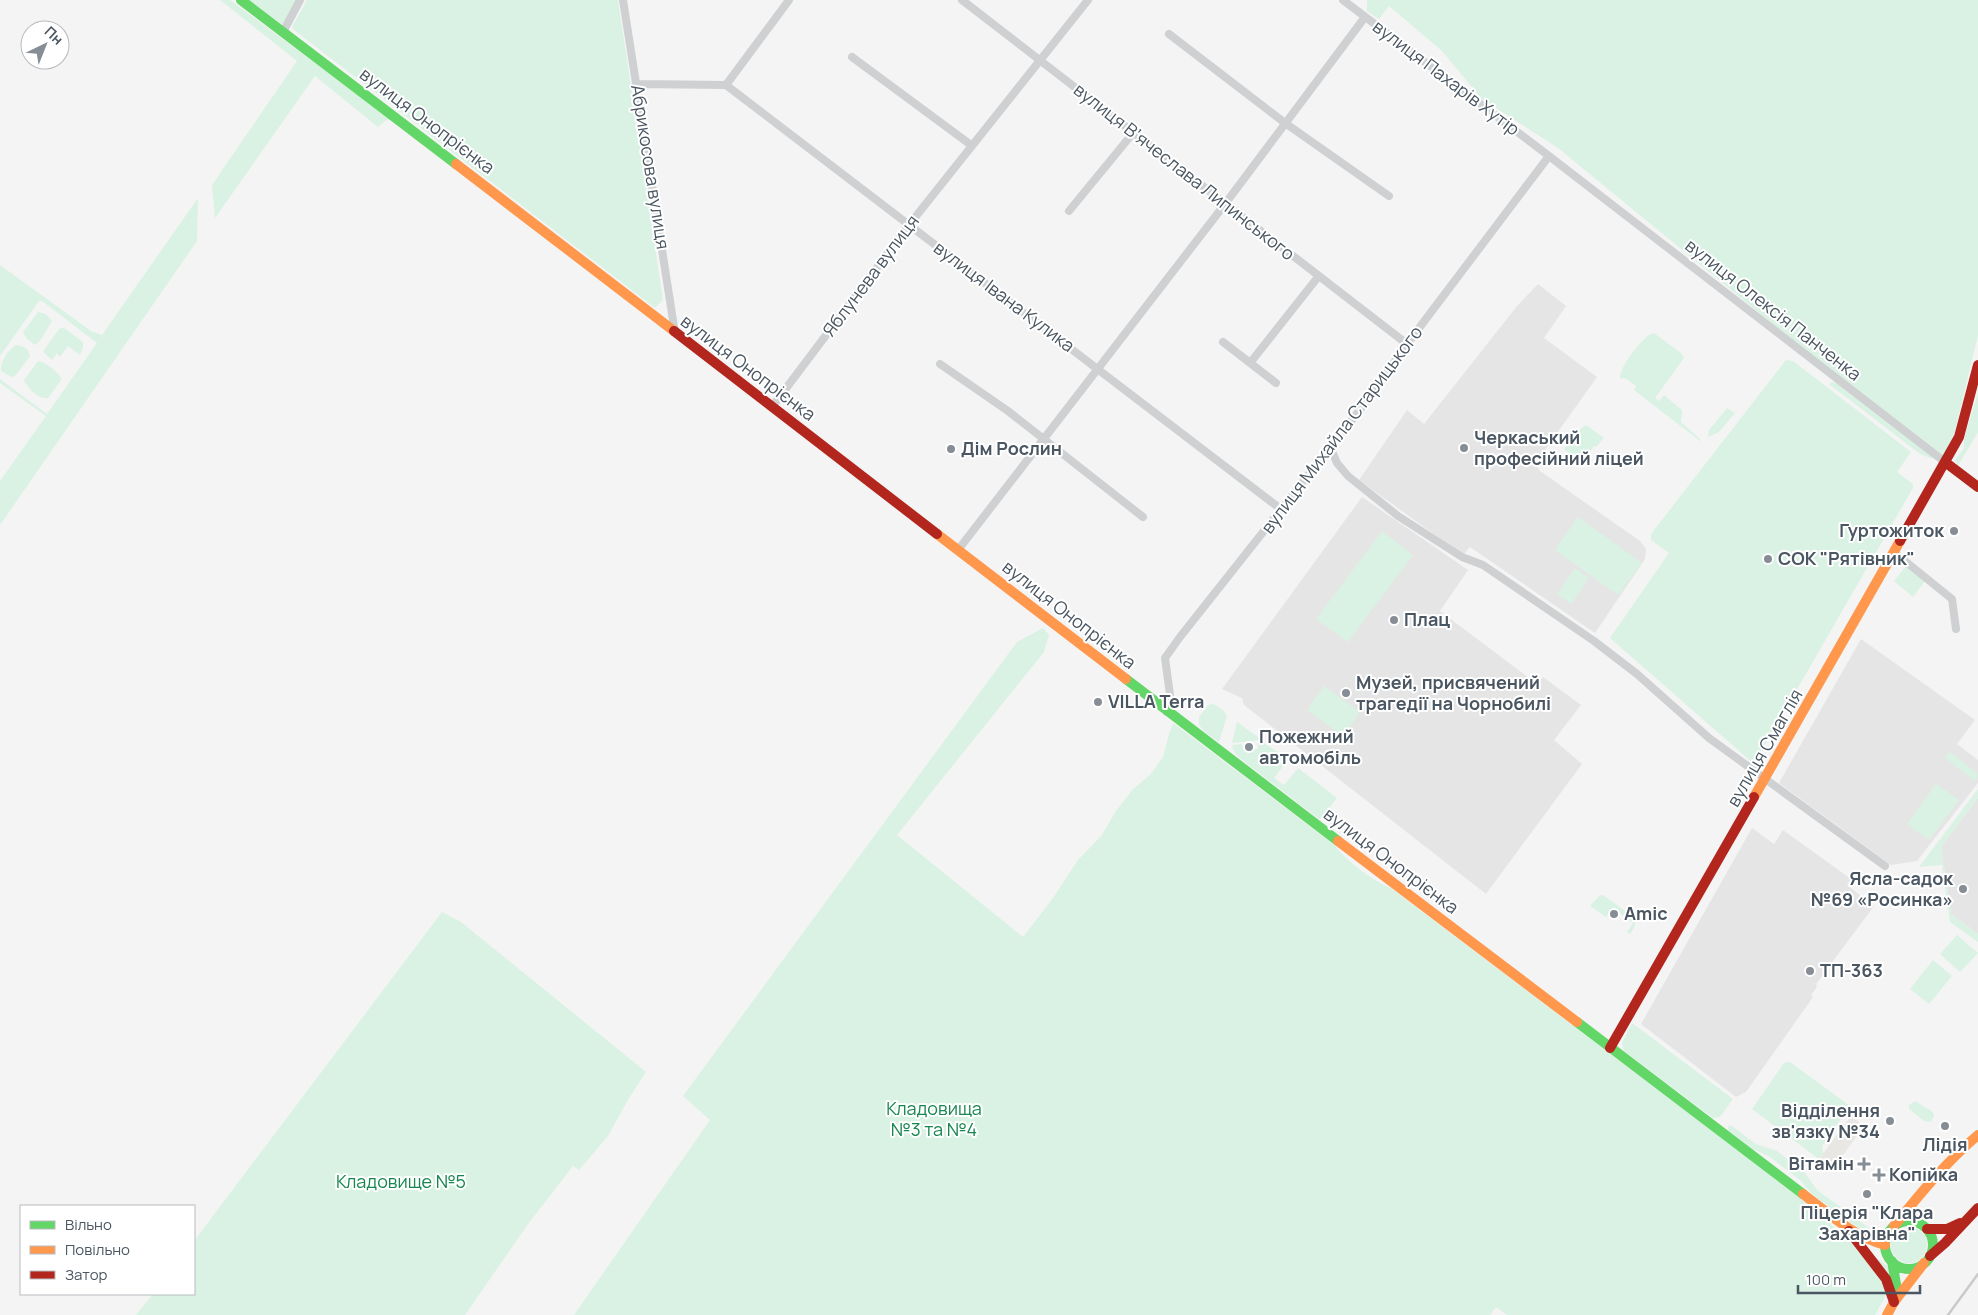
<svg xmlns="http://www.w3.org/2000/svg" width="1978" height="1315" font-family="Manrope,sans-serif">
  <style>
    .commercial { fill: #e8e7e3 }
    .education { fill: #e6e5e6 }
    .green { fill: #d9f2e3 }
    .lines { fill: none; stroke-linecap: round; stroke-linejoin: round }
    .street { stroke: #ced0d2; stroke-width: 8 }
    .fast { stroke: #63d668; stroke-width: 10 }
    .slow { stroke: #ff974d; stroke-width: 10 }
    .jam { stroke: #b3261e; stroke-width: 10 }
    .rail { stroke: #c9cacc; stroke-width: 2.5 }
    .poi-dot { fill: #868d94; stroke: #fff; stroke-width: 2 }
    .labels { text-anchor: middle; stroke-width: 4; stroke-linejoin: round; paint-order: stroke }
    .street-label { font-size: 18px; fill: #4a5661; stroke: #fff }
    .poi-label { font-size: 18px; font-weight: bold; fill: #4a5661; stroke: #fff; text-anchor: start }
    .park-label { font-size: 18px; fill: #17864f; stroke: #fff }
  </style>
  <rect width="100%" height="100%" fill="#f4f4f4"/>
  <path class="commercial" d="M1851 1116 1864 1126 1833 1169 1819 1159Z"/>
  <path class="education" d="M1538 284 1566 306 1544 338 1597 377 1535 464 1540 471 1640 541 1646 549 1645 559 1595 633 1470 547 1463 555 1359 480 1407 410 1424 424 1517 306Z
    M1362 497 1468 570 1440 611 1537 684 1543 677 1581 705 1554 740 1582 764 1486 894 1244 705 1242 698 1222 689Z
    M1861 639 1975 720 1957 744 1978 760V783L1917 861 1891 865 1779 783Z
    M1978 798V934L1951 914 1941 847Z
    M1752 828 1774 844 1783 830 1851 879 1847 885 1874 906 1816 984 1817 987 1811 995 1813 997 1746 1092 1736 1097 1641 1024Z"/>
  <path class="green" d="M220 0H230L389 118 378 127 315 76 215 218 212 185 297 61Z
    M249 0H297L283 25Z
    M307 0H618L663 300 655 308 294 30 292 27Z
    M1367 0H1978V335L1953 439 1946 453 1943 455 1780 330 1558 148 1482 99 1442 51 1389 6 1379 19 1367 11Z
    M198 198 197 241 0 525V481L46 416 0 383V379L47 414 97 343 42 301H39L0 356V265L91 331 102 335Z
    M38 312 46 314 52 321 40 341 35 345 26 338 23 332Z
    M62 328H64L83 342V348L80 355 68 346 60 357 57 353 52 360 44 353V350L59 329Z
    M1654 333 1681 353 1684 358 1655 398 1659 401 1664 395 1682 410 1681 422 1701 440 1700 441 1634 390 1636 386 1627 379 1620 378C1619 368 1644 334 1654 333Z
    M16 345C23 345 29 349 30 356L16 375 11 377 1 371C0 361 8 350 16 345Z
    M1786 360 1793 361 1911 452 1897 472 1913 484V488L1754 764 1610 638 1669 553 1651 540V534Z
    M38 361C47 363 57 371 62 379L48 398C38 399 28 389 24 380Z
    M1833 382 1839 384 1931 455 1933 459 1920 454 1829 384Z
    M1978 393V432L1958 466 1955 460 1964 448V439Z
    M1727 408 1735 413 1719 432 1708 437 1709 430Z
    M1586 425 1604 438 1596 447 1594 446 1582 462 1564 449 1578 430Z
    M1578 517 1642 563 1618 595 1555 550Z
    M1382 531 1413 555 1348 642 1316 619Z
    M1906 566 1925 581 1913 597 1894 581Z
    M1575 568 1589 578 1571 604 1557 594Z
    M1043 628 1049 635 1044 652 897 835 1023 937 1053 898 1078 860 1102 835 1116 811 1133 789 1150 775 1163 757 1169 734 1173 723 1333 844C1350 864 1369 878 1392 889L1822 1214 1837 1231 1865 1253H1870L1889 1267 1891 1286 1875 1315H1507L1496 1307 1490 1315H574L710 1120 683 1096 1017 642Z
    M1324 686 1360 712 1343 736 1307 710Z
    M1214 704 1224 711 1227 716 1219 742 1204 731 1199 725V717L1208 705Z
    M1237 722 1262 740 1232 743Z
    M1263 742 1288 760 1274 778 1284 785 1298 768 1337 798 1322 818 1319 819 1246 763C1240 758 1233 753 1232 745L1242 744 1243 750 1258 749 1257 743Z
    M1950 752 1978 774 1975 781 1945 758Z
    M1936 784 1959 800 1929 840 1907 824Z
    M1978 789V798L1941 847 1951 914 1978 934V942L1950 922 1942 865 1919 867Z
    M1603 895 1635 918V926L1630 934 1627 932 1633 923 1613 908 1606 917 1590 906 1599 896Z
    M442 912 461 922 646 1072 629 1098 608 1136 579 1170 573 1166 528 1224 465 1315H136L153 1294H194V1241Z
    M1957 935 1978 953 1960 972 1940 954Z
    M1933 960 1952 976 1929 1004 1910 989Z
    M1632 1023 1733 1099 1720 1117 1713 1118 1624 1051 1622 1043Z
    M1787 1062H1790L1850 1106 1822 1146 1823 1153 1819 1159 1752 1109 1784 1063Z
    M1915 1101 1933 1112 1934 1116 1931 1122 1924 1121 1909 1109V1105Z
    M1728 1126H1732L1756 1144 1777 1151 1805 1173 1817 1190 1876 1233 1874 1238 1867 1235 1812 1194 1800 1180 1770 1157 1753 1149 1728 1130Z
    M1891 1245a18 18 0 1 1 36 0a18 18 0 1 1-36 0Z"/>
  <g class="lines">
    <path class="street" d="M623 0 675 333
      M962 0 1407 344
      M1343 0 1549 156 1945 462
      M283 32 300 0
      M1169 34 1285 123 1389 196
      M852 57 971 145
      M636 84 726 85 789 0
      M726 85 1282 510
      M1069 211 1133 133
      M1223 342 1276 383
      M1250 363 1318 277
      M940 364 1008 411 1143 517
      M772 407 909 225 1088 0
      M1331 449 1337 463 1348 476 1398 516 1462 557 1483 565 1594 641 1637 674 1709 738 1885 866
      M958 550 1225 204 1365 17
      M1895 553 1952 599 1956 629
      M1167 712 1170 695 1165 658 1180 637 1370 397 1407 344 1549 156"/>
    <path class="fast" d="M241 0 456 164
      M1126 679 1338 841
      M1577 1022 1803 1194
      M1885 1245a24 24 0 1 1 48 0a24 24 0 1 1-48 0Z
      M1892 1261 1896 1284 1894 1301"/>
    <path class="slow" d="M456 164 674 331
      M937 534 1126 679
      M1754 797 1900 541
      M1338 841 1577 1022
      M1803 1194C1828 1213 1854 1237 1885 1245
      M1894 1226C1920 1194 1946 1162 1978 1135
      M1887 1315 1894 1302 1924 1263"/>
    <path class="jam" d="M674 331 937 534
      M1945 462 1978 487
      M1900 541 1959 437 1978 365
      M1610 1048 1754 797
      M1927 1229H1947L1960 1223
      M1849 1231 1886 1279 1894 1302
      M1930 1256 1945 1243 1978 1208"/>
    <path class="rail" d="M1948 1315 1978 1274"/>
  </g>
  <g class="poi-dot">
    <circle cx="1464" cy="448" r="5"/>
    <circle cx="951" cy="449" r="5"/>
    <circle cx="1954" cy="531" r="5"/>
    <circle cx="1768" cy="559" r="5"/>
    <circle cx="1394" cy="620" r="5"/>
    <circle cx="1346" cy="693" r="5"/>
    <circle cx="1098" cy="702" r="5"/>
    <circle cx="1249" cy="747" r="5"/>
    <circle cx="1963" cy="889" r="5"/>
    <circle cx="1614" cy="914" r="5"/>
    <circle cx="1810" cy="971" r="5"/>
    <circle cx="1890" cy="1121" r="5"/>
    <circle cx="1945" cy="1126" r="5"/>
    <path d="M1861.5 1156.5h5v5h5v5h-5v5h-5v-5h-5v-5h5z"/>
    <path d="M1876.5 1167.5h5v5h5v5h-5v5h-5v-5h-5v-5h5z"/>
    <circle cx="1867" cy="1194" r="5"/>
  </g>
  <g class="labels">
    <g class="street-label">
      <text transform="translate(1446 78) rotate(37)" y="6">вулиця Пахарів Хутір</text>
      <text transform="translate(427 121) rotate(37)" y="6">вулиця Онопрієнка</text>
      <text transform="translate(650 167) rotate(81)" y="6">Абрикосова вулиця</text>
      <text transform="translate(1184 172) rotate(38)" y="6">вулиця Вʼячеслава Липинського</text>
      <text transform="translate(871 276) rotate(-53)" y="6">Яблунева вулиця</text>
      <text transform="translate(1004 297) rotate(37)" y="6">вулиця Івана Кулика</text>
      <text transform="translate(1773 310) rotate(38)" y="6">вулиця Олексія Панченка</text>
      <text transform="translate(748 368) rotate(37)" y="6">вулиця Онопрієнка</text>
      <text transform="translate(1342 430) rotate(-53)" y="6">вулиця Михайла Старицького</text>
      <text transform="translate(1069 615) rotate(38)" y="6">вулиця Онопрієнка</text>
      <text transform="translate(1765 748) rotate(-60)" y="6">вулиця Смаглія</text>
      <text transform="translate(1391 861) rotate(37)" y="6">вулиця Онопрієнка</text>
    </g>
    <g class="poi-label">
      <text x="1474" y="444">Черкаський<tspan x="1474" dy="21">професійний ліцей</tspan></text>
      <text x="961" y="455">Дім Рослин</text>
      <text x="1944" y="537" text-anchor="end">Гуртожиток</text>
      <text x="1778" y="565">СОК "Рятівник"</text>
      <text x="1404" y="626">Плац</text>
      <text x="1356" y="689">Музей, присвячений<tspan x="1356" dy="21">трагедії на Чорнобилі</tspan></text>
      <text x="1108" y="708">VILLA Terra</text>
      <text x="1259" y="743">Пожежний<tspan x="1259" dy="21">автомобіль</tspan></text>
      <text x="1953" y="885" text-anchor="end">Ясла-садок<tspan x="1953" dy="21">№69 «Росинка»</tspan></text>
      <text x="1624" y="920">Amic</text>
      <text x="1820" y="977">ТП-363</text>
      <text x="1880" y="1117" text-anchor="end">Відділення<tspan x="1880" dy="21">зв'язку №34</tspan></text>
      <text x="1945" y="1151" text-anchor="middle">Лідія</text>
      <text x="1854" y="1170" text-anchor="end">Вітамін</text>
      <text x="1889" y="1181">Копійка</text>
      <text x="1867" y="1219" text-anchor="middle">Піцерія "Клара<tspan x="1867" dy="21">Захарівна"</tspan></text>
    </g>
    <g class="park-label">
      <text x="934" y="1115">Кладовища<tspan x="934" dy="21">№3 та №4</tspan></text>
      <text x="401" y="1188">Кладовище №5</text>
    </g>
  </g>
  <rect x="20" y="1205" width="175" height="90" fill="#ffffff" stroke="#b7bbc0"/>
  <rect x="30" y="1221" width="25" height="8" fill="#63d668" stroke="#b7bbc0"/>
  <text x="65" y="1230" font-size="15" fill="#4a5661">Вільно</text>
  <rect x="30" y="1246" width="25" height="8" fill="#ff974d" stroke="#b7bbc0"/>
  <text x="65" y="1255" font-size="15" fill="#4a5661">Повільно</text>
  <rect x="30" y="1271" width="25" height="8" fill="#b3261e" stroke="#b7bbc0"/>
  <text x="65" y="1280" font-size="15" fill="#4a5661">Затор</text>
  <g transform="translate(45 45) rotate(43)"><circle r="24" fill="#ffffff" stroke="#b7bbc0"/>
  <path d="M0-4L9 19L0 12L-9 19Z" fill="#868d94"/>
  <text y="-8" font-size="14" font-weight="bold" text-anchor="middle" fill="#4a5661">Пн</text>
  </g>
  <path d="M1798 1285v8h122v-8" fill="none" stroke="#4a5661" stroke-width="2.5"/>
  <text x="1806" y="1285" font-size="15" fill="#4a5661" stroke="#ffffff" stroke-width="4" paint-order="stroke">100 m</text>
</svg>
